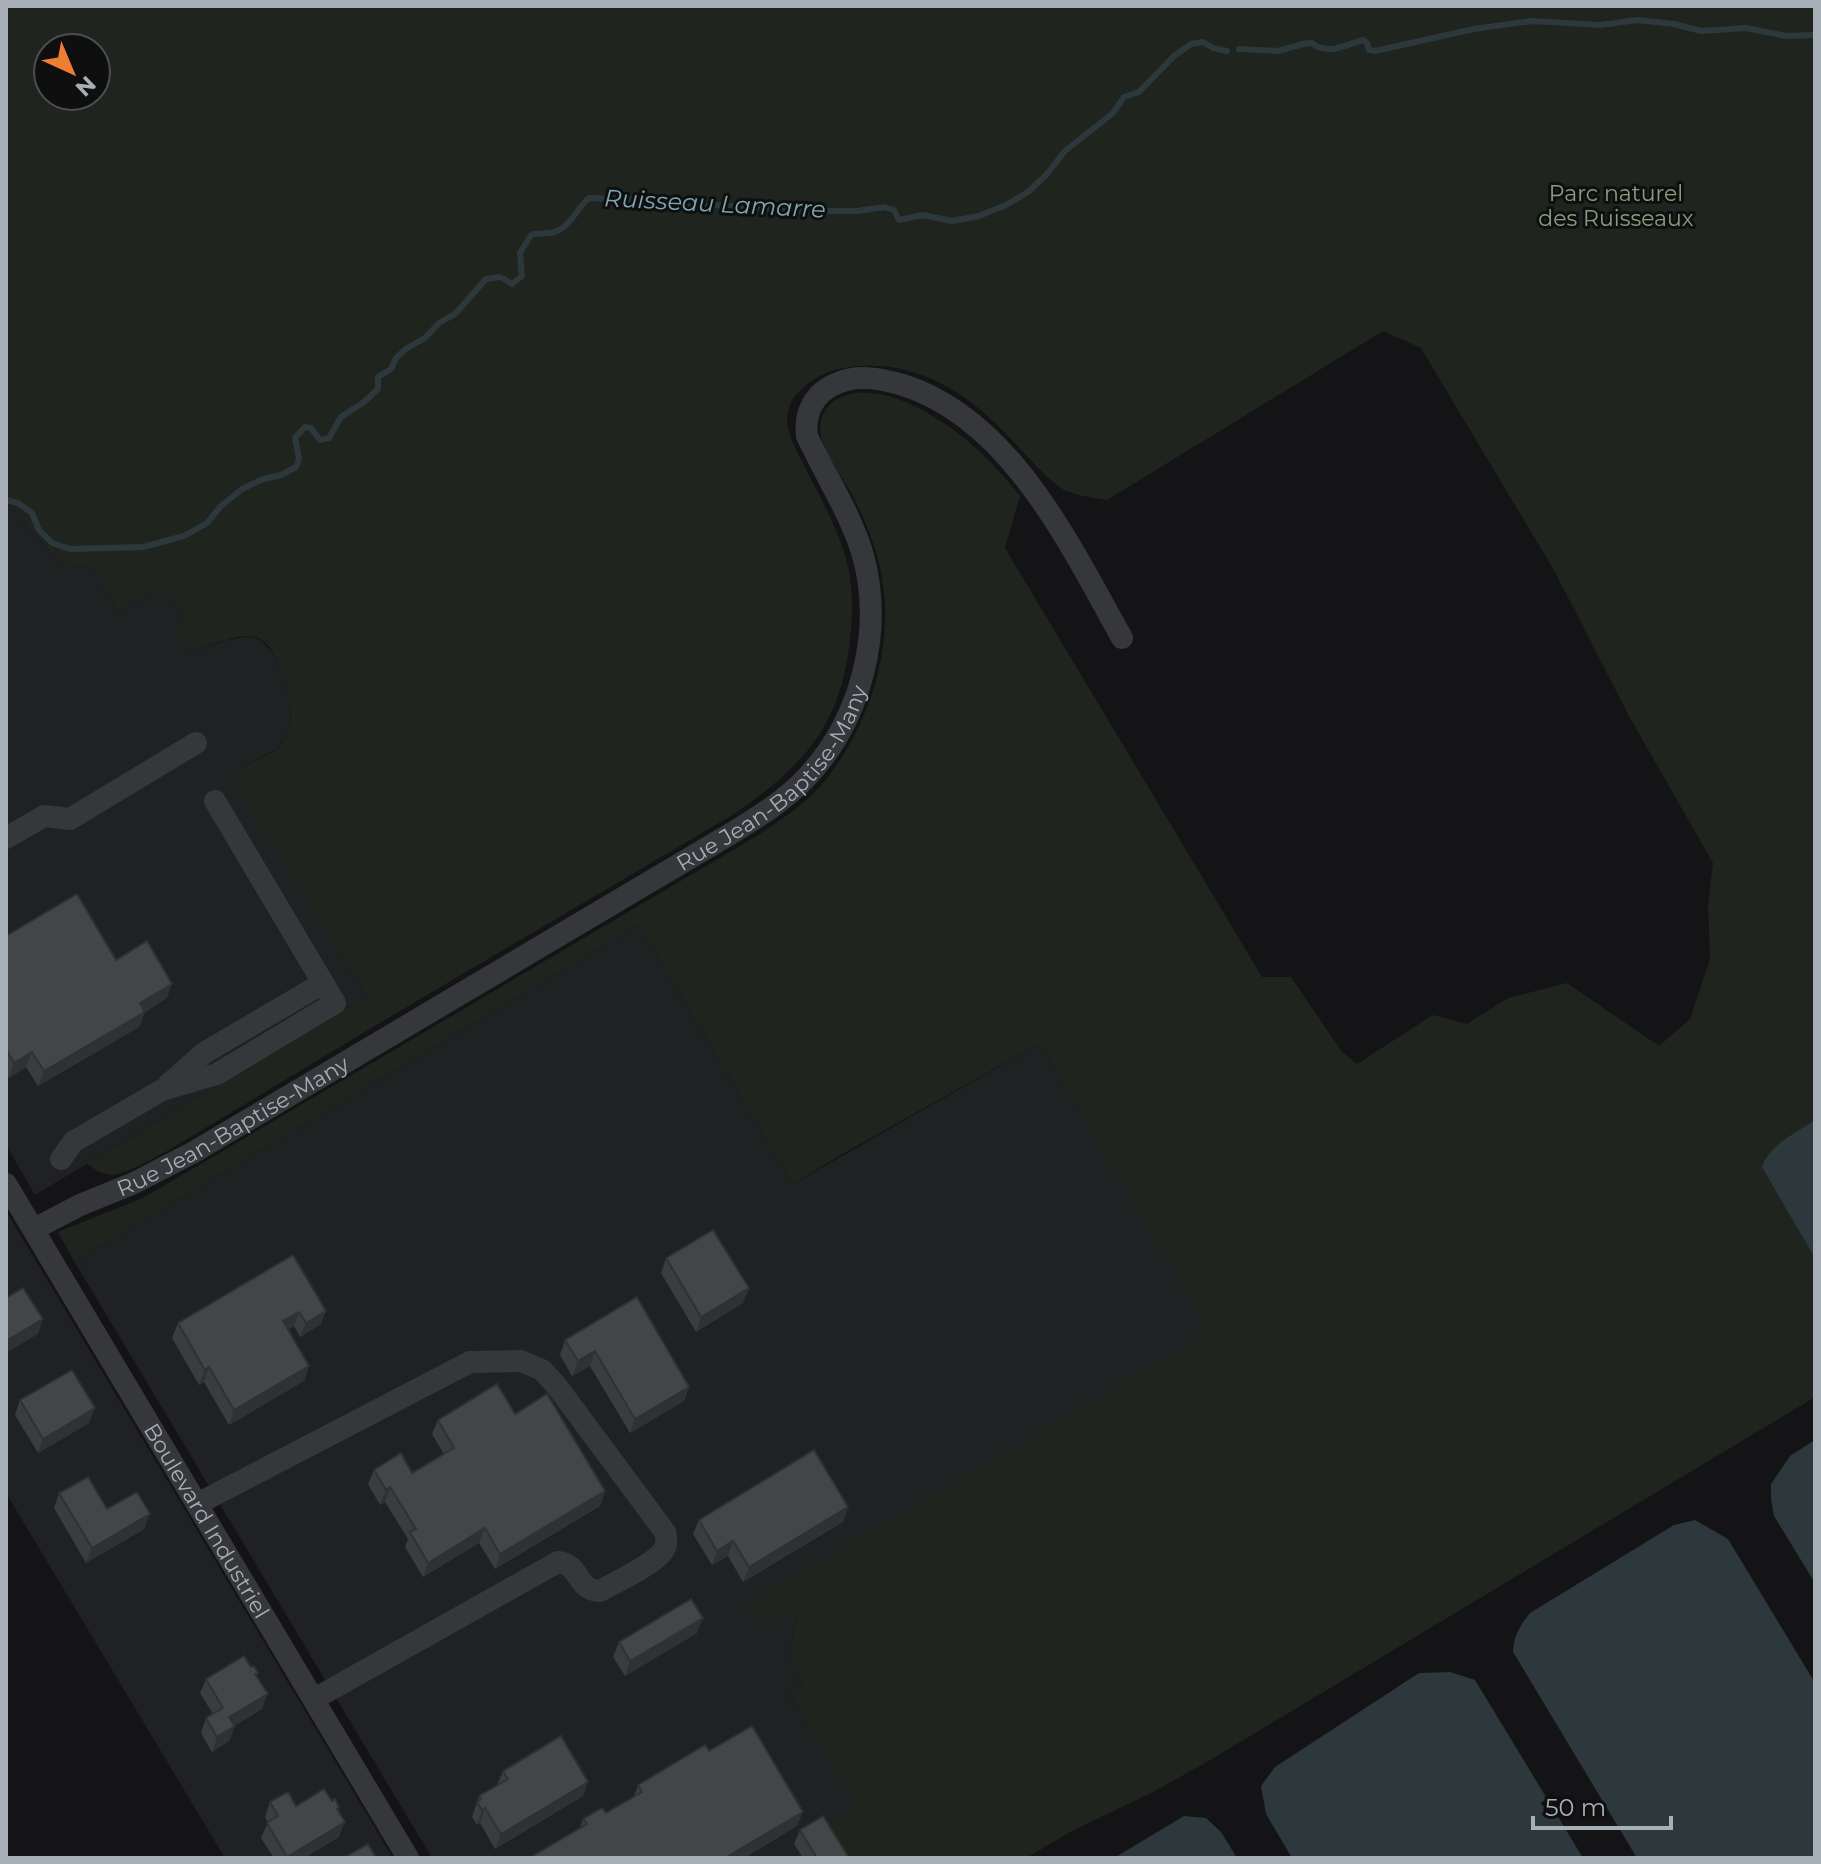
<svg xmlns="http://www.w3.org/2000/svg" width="1821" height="1864" font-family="Montserrat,sans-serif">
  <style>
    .built { fill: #202122 }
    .green { fill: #1f251e; fill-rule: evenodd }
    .water { fill: #2c383b }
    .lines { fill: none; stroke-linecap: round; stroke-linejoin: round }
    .stream { stroke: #2c383b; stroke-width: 6 }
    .minor { stroke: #35373a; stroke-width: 22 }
    .wall { fill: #3a3c3f }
    .shaded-wall { fill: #2f3133 }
    .building { fill: #434649; stroke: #2f3133; stroke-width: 2 }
    .labels { text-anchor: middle; stroke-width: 6; stroke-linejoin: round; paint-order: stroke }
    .park-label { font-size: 22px; fill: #84a07d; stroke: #0f0f10 }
    .street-label { font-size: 22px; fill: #a6afb6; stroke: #0f0f10 }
    .water-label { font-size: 24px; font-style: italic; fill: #7da6b0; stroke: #0f0f10 }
  </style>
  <rect width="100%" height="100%" fill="#141416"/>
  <path class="built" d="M6 501 61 563 92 568 119 611 150 593H166L181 607 183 625 191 652 227 640 252 636 262 641 275 656 283 673 290 702 291 724 287 736 277 749 238 769 235 783 368 996 35 1195 6 1145Z
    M639 924 793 1184 1040 1043 1211 1332 749 1604 798 1611 789 1656 804 1683 790 1694 858 1805 842 1858H432L74 1261Z
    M6 1211 393 1858H225L6 1493Z"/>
  <path class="green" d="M6 6H1815V1397L1205 1763 1153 1792 1072 1831 1026 1858H842L823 1826 857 1805 790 1694 804 1683 789 1656 798 1611 758 1621 748 1604 1210 1332 1040 1043 839 1156 793 1184 639 924 74 1261 58 1232 143 1198 757 836C782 819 809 802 827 778 870 723 894 648 882 578 878 550 866 523 854 498 844 478 815 444 821 421 824 408 832 400 844 396 886 380 949 423 979 451 994 465 1007 480 1020 496L1005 548 1262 977H1291L1342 1052 1357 1064 1433 1015 1467 1024 1508 998 1567 983 1659 1046 1690 1019 1710 959 1708 906 1713 863 1630 718 1555 572 1421 348 1383 331 1107 500C1095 498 1071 495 1061 488 1041 474 1026 454 1009 437 969 394 922 363 861 366 835 367 810 376 793 399 789 405 787 414 787 422 789 436 795 448 802 461 815 488 831 515 841 543 853 575 854 606 850 639 841 728 801 769 729 817L383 1021 169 1150C155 1157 127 1174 112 1175 103 1175 95 1169 87 1164L368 996 234 783 238 769C250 762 266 757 277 749 284 743 290 731 291 722 292 700 279 639 252 636 238 634 205 647 192 652L176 634 183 625 181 607 166 593H150L119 611 92 568 61 563 6 501ZM48 48H96V96H48Z"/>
  <path class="water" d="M1815 1120V1258L1762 1167C1769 1145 1796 1133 1815 1120Z
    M1815 1440V1583L1774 1516 1771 1499V1484L1790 1456Z
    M1695 1520 1728 1539 1815 1683V1858H1637L1513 1652C1514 1635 1520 1626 1530 1613L1674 1525Z
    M1450 1672 1475 1680 1583 1858H1292L1266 1814 1261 1786 1275 1767 1419 1673Z
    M1184 1816 1206 1818 1221 1832 1237 1858H1114Z"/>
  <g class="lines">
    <path class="stream" d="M1239 49 1278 51 1303 44 1312 43C1327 56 1345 45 1363 40L1367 43 1369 50 1375 51 1474 29 1532 21 1601 25 1637 20 1674 24 1701 31 1746 28 1786 36 1815 35
      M6 500 18 503 32 513 39 530 52 543 70 549 143 547 184 536 207 523 220 507 242 489 263 479 281 475 296 467 299 459 295 438 305 427 311 428 320 440 329 438 341 417 364 402 378 389V377L391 369 396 358 407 348 425 338 439 323 455 314 486 279 500 277 512 284 522 276 520 253 531 235C539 232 549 235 557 231 570 226 578 207 589 198L657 200 692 208 717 205 805 211H857L884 207 894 210 899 220 923 215 952 221 979 216 1006 205 1028 192 1047 174 1065 151 1113 113 1124 97 1139 92 1174 56 1191 44 1203 42 1213 48 1227 51"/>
    <g class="minor">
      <path d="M6 838 44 816 70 819 196 743"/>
      <path d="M169 1084 204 1053 323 983"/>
      <path d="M61 1159 73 1142 162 1090 217 1074 335 1003 215 801"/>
      <path id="s1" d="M6 1184 408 1858"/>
      <path id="s2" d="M34 1229 80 1205 134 1183 194 1152 732 833C758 817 784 801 805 779 861 721 885 630 862 552 849 511 825 475 807 436 804 413 814 392 838 383 859 374 882 379 903 385 1011 419 1071 547 1122 638"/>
      <path d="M197 1504 470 1362 521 1361 542 1370 556 1385 665 1532C667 1540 667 1545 663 1551 653 1565 616 1582 600 1591 576 1591 581 1564 558 1562L314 1699"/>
    </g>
  </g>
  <path class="wall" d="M6 936 116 960 167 998 145 1012 139 1027 38 1086 26 1067 9 1078 6 1073Z
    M293 1255 326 1311 320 1325 300 1337 294 1326 288 1330 309 1366 304 1381 229 1425 204 1382 199 1385 172 1338 178 1323Z
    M666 1258 749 1288 743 1303 696 1332 661 1273Z
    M565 1340 689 1387 684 1401 630 1433 590 1366 572 1376 560 1355Z
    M20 1400 89 1423 38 1453 15 1415Z
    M515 1414 605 1491 600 1506 495 1569 479 1543 423 1577 405 1547 408 1539 385 1502 380 1505 368 1484 374 1470 412 1473 444 1454 432 1434 438 1420Z
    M59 1493 107 1509 144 1529 86 1563 54 1508Z
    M848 1507 843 1522 743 1582 728 1556 712 1565 693 1534 699 1520Z
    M697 1633 625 1676 613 1657 619 1642Z
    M251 1667 258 1673 256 1676 262 1709 234 1726 229 1741 212 1752 201 1733 206 1718 213 1714 200 1693 206 1679Z
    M709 1751 797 1826 744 1858H532L533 1856 580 1828 583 1819 606 1813 634 1796 638 1785Z
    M503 1771 583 1796 495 1849 480 1823 477 1825 472 1817 479 1796 497 1785Z
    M332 1801 339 1807 338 1811 339 1837 304 1858H274L261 1838 268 1822 265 1817 270 1802 296 1806Z
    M800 1830 849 1858H803L794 1844Z"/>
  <path class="shaded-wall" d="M172 984 167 998 134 1018 140 1003Z
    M145 1012 139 1027 38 1086 44 1071Z
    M32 1052 26 1067 9 1078 14 1063Z
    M749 1288 743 1303 696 1332 701 1317Z
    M326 1311 320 1325 300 1337 306 1323Z
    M299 1312 294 1326 278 1336 283 1321Z
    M43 1319 38 1334 6 1353V1341Z
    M595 1351 590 1366 572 1376 578 1361Z
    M309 1366 304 1381 229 1425 234 1410Z
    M209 1367 204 1382 199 1385 205 1370Z
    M689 1387 684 1401 630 1433 635 1419Z
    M95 1408 89 1423 38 1453 43 1439Z
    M390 1487 385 1502 380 1505 386 1490Z
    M605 1491 600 1506 495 1569 500 1554Z
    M848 1507 843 1522 743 1582 749 1567Z
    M150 1514 144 1529 86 1563 92 1548Z
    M485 1528 479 1543 423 1577 428 1563Z
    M733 1541 728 1556 712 1565 717 1551Z
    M703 1618 697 1633 625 1676 630 1661Z
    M268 1694 262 1709 224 1732 229 1717Z
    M235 1726 229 1741 212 1752 217 1737Z
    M588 1782 583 1796 495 1849 501 1834Z
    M485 1808 480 1823 477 1825 482 1810Z
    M803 1812 797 1826 744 1858H725Z
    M345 1822 339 1837 304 1858H286Z"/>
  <path class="building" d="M77 894 116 960 147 941 172 984 140 1003 145 1012 44 1071 32 1052 14 1063 6 1049V936Z
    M713 1230 749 1288 701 1317 666 1258Z
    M293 1255 326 1311 306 1323 299 1312 283 1321 309 1366 234 1410 209 1367 205 1370 178 1323Z
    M23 1288 43 1319 6 1341V1298Z
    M637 1297 689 1387 635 1419 595 1351 578 1361 565 1340Z
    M72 1370 95 1408 43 1439 20 1400Z
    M497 1384 515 1414 547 1394 605 1491 500 1554 485 1528 428 1563 410 1532 416 1529 390 1487 386 1490 374 1470 401 1453 412 1473 454 1448 438 1420Z
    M814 1450 848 1507 749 1567 733 1541 717 1551 699 1520Z
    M88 1477 107 1509 137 1492 150 1514 92 1548 59 1493Z
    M691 1599 703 1618 630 1661 619 1642Z
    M244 1656 251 1667 254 1666 258 1673 255 1674 268 1694 229 1717 235 1726 217 1737 206 1718 223 1708 206 1679Z
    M752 1726 803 1812 725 1858H534L533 1856 587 1824 583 1819 602 1808 606 1813 642 1792 638 1785 705 1745 709 1751Z
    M561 1736 588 1782 501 1834 485 1808 482 1810 477 1802 481 1799 479 1796 508 1779 503 1771Z
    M324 1789 332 1801 335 1799 339 1807 337 1809 345 1822 287 1857 267 1823 278 1816 270 1802 288 1792 296 1806Z
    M823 1816 849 1858H817L800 1830Z
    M368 1844 376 1858H344Z"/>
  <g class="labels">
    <g class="park-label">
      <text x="1616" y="201">Parc naturel<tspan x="1616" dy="25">des Ruisseaux</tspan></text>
    </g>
    <g class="street-label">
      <text dy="8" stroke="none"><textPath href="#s2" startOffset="872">Rue Jean-Baptise-Many</textPath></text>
      <text dy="8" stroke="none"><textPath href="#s2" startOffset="224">Rue Jean-Baptise-Many</textPath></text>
      <text dy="8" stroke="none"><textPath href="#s1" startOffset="392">Boulevard Industriel</textPath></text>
    </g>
    <g class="water-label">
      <text transform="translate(715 204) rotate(3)" y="8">Ruisseau Lamarre</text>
    </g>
  </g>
  <rect width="1821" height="1864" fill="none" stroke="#a6afb6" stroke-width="16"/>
  <g transform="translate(72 72) rotate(136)"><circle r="38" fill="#0f0f10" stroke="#4b4f52" stroke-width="2"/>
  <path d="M0-6L14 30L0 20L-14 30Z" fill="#ed7e34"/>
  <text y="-12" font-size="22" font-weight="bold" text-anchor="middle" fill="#a6afb6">N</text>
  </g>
  <path d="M1533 1816v12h138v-12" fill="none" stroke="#a6afb6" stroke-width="4"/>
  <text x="1545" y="1816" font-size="24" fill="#a6afb6" stroke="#0f0f10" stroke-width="6" paint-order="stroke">50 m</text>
</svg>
